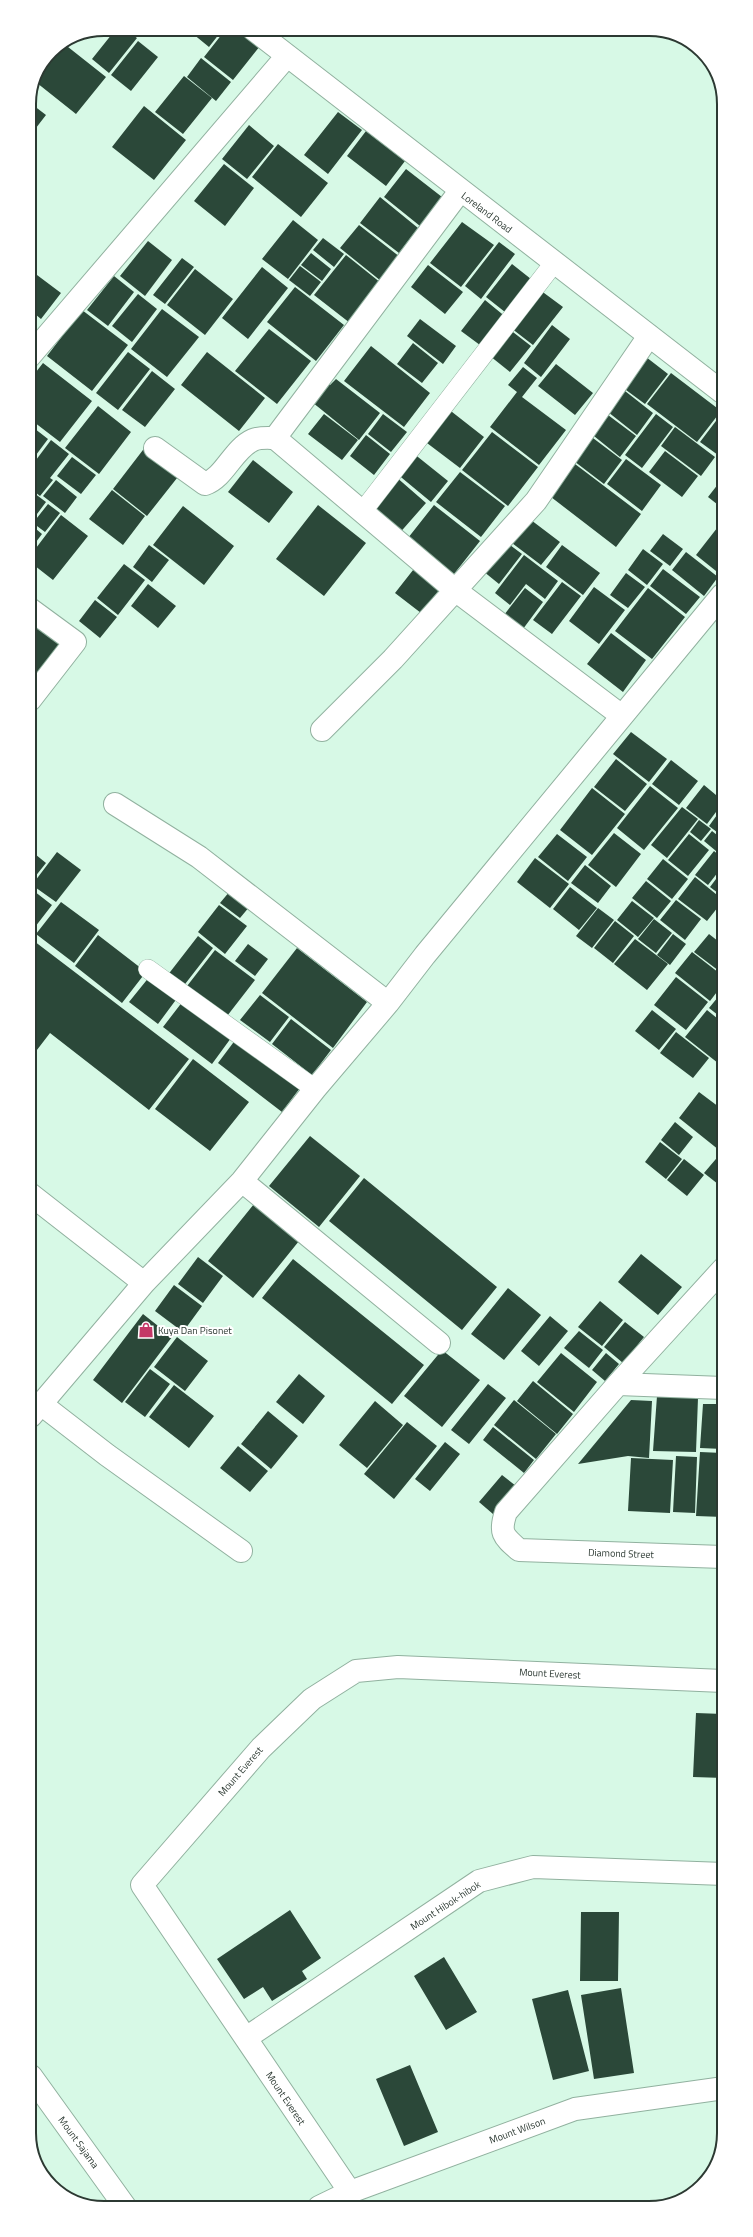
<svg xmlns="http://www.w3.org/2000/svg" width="753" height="2237" font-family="'Titillium Web',sans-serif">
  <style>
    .building { fill: #2b4839 }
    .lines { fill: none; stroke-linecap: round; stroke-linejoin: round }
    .lane-casing { stroke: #91b19f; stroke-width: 20 }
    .street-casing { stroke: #91b19f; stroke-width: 24 }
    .secondary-casing { stroke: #91b19f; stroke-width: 24 }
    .lane { stroke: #fff; stroke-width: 19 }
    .street { stroke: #fff; stroke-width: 22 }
    .secondary { stroke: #fff; stroke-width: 22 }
    .labels { text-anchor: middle; stroke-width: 4; stroke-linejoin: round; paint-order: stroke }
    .street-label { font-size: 10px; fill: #2c3932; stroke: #fff }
    .poi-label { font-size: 10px; fill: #2c3932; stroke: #fff; text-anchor: start }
    .rim { fill: none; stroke: #2c3932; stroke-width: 2 }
  </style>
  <rect width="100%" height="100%" fill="#d7f9e6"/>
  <path class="building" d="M116 29H125L137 38 109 73 92 59Z
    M131 29H147L141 37Z
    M187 29H223L209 47Z
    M226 29H238L260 46 233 80 204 57Z
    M138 41 158 57 131 91 111 75Z
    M63 43 106 77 76 114 37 83 51 51Z
    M201 58 231 82 216 101 187 77Z
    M184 76 212 98 183 134 155 112Z
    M29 102 46 115 29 137Z
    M144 106 186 140 154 180 112 147Z
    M338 112 362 130 328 174 304 155Z
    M249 125 274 146 247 179 222 159Z
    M366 131 405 161 386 186 347 156Z
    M278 144 328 183 301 217 252 177Z
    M224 164 254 188 225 226 194 201Z
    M406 169 442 197 420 226 384 197Z
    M380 197 418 228 399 253 360 223Z
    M293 220 318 240 288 279 262 259Z
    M462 222 494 245 461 287 430 263Z
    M359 225 400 257 381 281 340 248Z
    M323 238 344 254 334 267 313 250Z
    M148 241 172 260 145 296 120 276Z
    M499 242 515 254 481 299 465 286Z
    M311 253 331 269 322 281 301 265Z
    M346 255 381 283 350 323 314 295Z
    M182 258 194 267 165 304 153 295Z
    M512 264 536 283 510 316 486 297Z
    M428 265 463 292 445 314 411 287Z
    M300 266 321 282 310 296 289 280Z
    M262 267 288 288 248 339 222 318Z
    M29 269 61 293 41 319 29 309Z
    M195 269 233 299 205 335 167 305Z
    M114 276 134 292 108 326 87 310Z
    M295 287 344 325 316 361 267 322Z
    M540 290 563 307 533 345 511 328Z
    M138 294 157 309 132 342 112 326Z
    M485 300 507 318 484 348 461 331Z
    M162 309 199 337 167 377 131 349Z
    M82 310 128 345 92 391 47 356Z
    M420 319 456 346 443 364 407 336Z
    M552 325 570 339 541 377 524 363Z
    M269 329 311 361 277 404 235 371Z
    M509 329 531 346 510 372 490 356Z
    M413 343 438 363 422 383 397 364Z
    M371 346 430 393 404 427 344 381Z
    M128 352 150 369 118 410 96 393Z
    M207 352 265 398 239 431 181 385Z
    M646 357 668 374 645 404 622 387Z
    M43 363 92 401 60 442 30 419 29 381Z
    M556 364 593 393 575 415 538 386Z
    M523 367 537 378 522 397 566 430 539 465 490 427 517 392 508 385Z
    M152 371 175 389 145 427 122 410Z
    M671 373 721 411 697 442 647 404Z
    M322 379 330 385 336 379 380 413 359 440 307 398Z
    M625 391 653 413 637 435 608 412Z
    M98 406 131 432 99 474 65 448Z
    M447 408 484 437 460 468 423 440Z
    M604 412 636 436 620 457 589 432Z
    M722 413V450L718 455 700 442Z
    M324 414 358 440 342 460 308 434Z
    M383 414 407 432 391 452 368 434Z
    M656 414 673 427 642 468 625 455Z
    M30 425 48 439 30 463Z
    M675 427 715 457 701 476 661 446Z
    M492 432 538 467 508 506 462 470Z
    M366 435 390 454 374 475 350 456Z
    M589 435 622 460 604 484 570 458Z
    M51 440 69 454 50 478 53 480 40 496 30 488V477L37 467 33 464Z
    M146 446 181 473 147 516 113 489Z
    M665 451 698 476 682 497 649 472Z
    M413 453 448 481 431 502 396 473Z
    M72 457 96 475 81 494 57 476Z
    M626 459 661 485 642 511 607 484Z
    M253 460 293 492 269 523 228 492Z
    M575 464 641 514 616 547 551 497Z
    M460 472 505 506 481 537 436 502Z
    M395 476 426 503 397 536 366 509Z
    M722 479V508L708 497Z
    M56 480 77 497 65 513 43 496Z
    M30 490 46 502 31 522 30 520Z
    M112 490 145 516 123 545 89 519Z
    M48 504 60 513 45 532 33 523Z
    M318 505 366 543 324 596 276 559Z
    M434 505 480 541 454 574 408 538Z
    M183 506 234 546 204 585 153 545Z
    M61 515 88 536 53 580 30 562V556Z
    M527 517 560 542 541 565 508 540Z
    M721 523 722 524 721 575 696 555Z
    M30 524 42 534 30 550Z
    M663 534 683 549 670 566 650 551Z
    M506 542 522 554 499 584 483 571Z
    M149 545 169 560 152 582 133 567Z
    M562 545 600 573 583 595 546 567Z
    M643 549 663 564 647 585 628 570Z
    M686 552 718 577 704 596 672 570Z
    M524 555 558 581 545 599 526 584 510 605 495 593Z
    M124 564 145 580 118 615 97 598Z
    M417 565 443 585 421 613 395 593Z
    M663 569 700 597 686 614 650 586Z
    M626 573 645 587 628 608 610 595Z
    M562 582 581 596 552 634 533 620Z
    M148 584 176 606 158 628 131 606Z
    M594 587 625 610 599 644 569 621Z
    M525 588 543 602 523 629 504 615Z
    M648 588 685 617 652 659 615 631Z
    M95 600 117 617 100 638 79 621Z
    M30 621 61 645 38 675 30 669Z
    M611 633 646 660 623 692 587 664Z
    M631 732 667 759 649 782 613 754Z
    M616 759 647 784 625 811 594 787Z
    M671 760 698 781 679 805 652 784Z
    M704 785 722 800V804L707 824 686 808Z
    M650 786 678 808 644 850 617 828Z
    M592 788 625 814 592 855 560 830Z
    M682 807 698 819 667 858 651 845Z
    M722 808V836L709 826Z
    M699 820 711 829 701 841 690 832Z
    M712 831 722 839V856L704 841Z
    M614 833 641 854 616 887 588 865Z
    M557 834 587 857 568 881 538 857Z
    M689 834 709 850 688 876 668 860Z
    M30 850 46 863 30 883Z
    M714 851 722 858V867L708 885 695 875Z
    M57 852 81 870 56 902 32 885Z
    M535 858 569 884 550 908 517 882Z
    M663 859 688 879 672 899 647 879Z
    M585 865 611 886 598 903 571 883Z
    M722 871V896L710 887Z
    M695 877 722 899V902L707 921 678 899Z
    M646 881 671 901 657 918 632 898Z
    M570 887 597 908 579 930 553 909Z
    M30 888 52 905 35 927 30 923Z
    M230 891 250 906 240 918 220 903Z
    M676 900 701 919 685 940 660 920Z
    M632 901 654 918 638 937 617 920Z
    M61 902 99 930 74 963 36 934Z
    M219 905 247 926 225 954 198 932Z
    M598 908 614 920 592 948 576 936Z
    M654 919 672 933 656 953 638 939Z
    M615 921 634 936 613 963 594 948Z
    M723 931V942L717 938Z
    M673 934 686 944 670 965 657 955Z
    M709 934 723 945V974L694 952Z
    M98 935 146 972 122 1003 75 966Z
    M198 936 213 948 182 988 167 976Z
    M30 938 189 1059 149 1110 50 1033 30 1059Z
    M635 939 668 964 647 990 614 964Z
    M248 944 268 959 255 976 235 961Z
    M297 948 367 1002 333 1048 262 993Z
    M215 950 255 980 224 1020 184 990Z
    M692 952 723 976V984L710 1001 675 973Z
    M150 976 178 997 158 1024 129 1002Z
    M676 977 708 1002 686 1030 654 1005Z
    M723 991V1019L709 1008Z
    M260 995 289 1017 270 1042 240 1020Z
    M183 1001 231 1038 212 1064 163 1027Z
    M652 1010 676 1029 659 1050 635 1031Z
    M707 1010 723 1023V1067L685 1037Z
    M291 1019 331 1050 312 1075 272 1044Z
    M676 1032 709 1058 693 1078 660 1053Z
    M236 1039 300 1088 282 1112 218 1063Z
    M193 1059 249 1102 210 1151 155 1109Z
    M699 1092 723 1110V1146L719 1150 679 1118Z
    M675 1122 693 1137 679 1155 661 1140Z
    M310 1136 360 1176 319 1227 269 1186Z
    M660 1142 682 1159 666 1179 645 1162Z
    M721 1153 723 1155V1188L704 1173Z
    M684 1159 704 1175 687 1196 667 1180Z
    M364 1178 497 1287 462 1330 329 1221Z
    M254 1204 299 1241 253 1298 208 1261Z
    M641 1254 682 1287 658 1315 618 1282Z
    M198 1257 223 1276 203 1303 178 1284Z
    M293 1259 424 1365 392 1404 262 1298Z
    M174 1285 202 1306 183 1332 155 1311Z
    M508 1288 541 1315 504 1360 471 1334Z
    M600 1301 623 1320 602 1346 578 1327Z
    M143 1314 172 1337 122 1403 93 1380Z
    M723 1314V1326L717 1322Z
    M550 1316 568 1331 539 1366 521 1351Z
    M625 1322 644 1337 623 1363 604 1347Z
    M579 1331 603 1350 589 1368 564 1348Z
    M177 1337 208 1361 185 1391 154 1367Z
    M442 1350 480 1380 442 1427 404 1396Z
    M561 1353 597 1382 574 1412 537 1382Z
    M606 1353 619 1364 605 1381 592 1370Z
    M150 1369 170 1384 145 1417 125 1402Z
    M299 1374 325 1396 303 1424 276 1402Z
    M533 1381 573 1414 557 1434 517 1401Z
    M488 1384 506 1398 469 1444 451 1430Z
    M174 1385 214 1416 189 1448 149 1417Z
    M657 1396 698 1398 696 1452 653 1451Z
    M514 1400 556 1434 536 1459 494 1425Z
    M631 1400 652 1401 649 1458 628 1456 578 1464Z
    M375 1401 403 1425 367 1468 339 1445Z
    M703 1404H723V1449L700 1448Z
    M268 1411 298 1436 271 1469 241 1444Z
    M407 1422 437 1446 394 1499 364 1474Z
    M493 1427 534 1460 524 1473 483 1440Z
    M445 1442 460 1454 430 1491 415 1479Z
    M238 1446 268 1471 250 1492 220 1468Z
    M700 1452 723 1453V1517L696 1516Z
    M676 1456 697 1457 695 1513 673 1512Z
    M631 1458 673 1460 670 1513 628 1511Z
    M502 1475 516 1486 493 1514 479 1502Z
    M696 1713 723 1714 724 1778 693 1777Z
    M290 1910 321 1958 302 1971 307 1979 272 2001 263 1987 244 1999 217 1959Z
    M581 1912H619L618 1981H580Z
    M444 1957 477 2012 446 2030 414 1976Z
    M621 1988 634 2073 594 2079 581 1995Z
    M568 1990 589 2071 553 2080 532 1999Z
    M410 2065 438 2132 404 2146 376 2079Z"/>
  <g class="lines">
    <defs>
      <path id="lane" d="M362 512 554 263
        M148 969 315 1089"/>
      <path id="street" d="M29 357 287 56
        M275 438 460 191
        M155 448 205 484C225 477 233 449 253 440 260 437 268 438 275 438L455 590 622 716
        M30 609 75 642 30 700
        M322 730 393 659 536 501 649 336
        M115 804 199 857 388 1003
        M242 1181 439 1343
        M30 1194 144 1283
        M723 1269 618 1384 506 1512C499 1533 503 1536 519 1550L723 1557
        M618 1384 723 1388
        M41 1404 107 1455 241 1551
        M31 1416 144 1283 242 1181 315 1089 388 1003 425 955 722 595
        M246 2038 479 1881 533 1867 724 1874
        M31 2076 126 2208
        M350 2192 142 1885 261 1748 312 1699 356 1671 398 1667 723 1681
        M319 2207 350 2192 575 2109 724 2088"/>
      <path id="secondary" d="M253 29 722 392"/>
    </defs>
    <use href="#lane" class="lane-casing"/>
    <use href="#street" class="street-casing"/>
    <use href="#secondary" class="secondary-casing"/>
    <use href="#lane" class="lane"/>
    <use href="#street" class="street"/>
    <use href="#secondary" class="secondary"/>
  </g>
  <defs>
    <symbol id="shop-bare" viewBox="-9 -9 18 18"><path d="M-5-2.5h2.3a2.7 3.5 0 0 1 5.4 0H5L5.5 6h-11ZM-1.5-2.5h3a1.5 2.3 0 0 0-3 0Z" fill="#c43767" stroke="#fff" stroke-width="2.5" paint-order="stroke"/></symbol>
  </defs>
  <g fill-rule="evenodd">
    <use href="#shop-bare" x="135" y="1319" width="22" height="22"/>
  </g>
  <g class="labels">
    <g class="street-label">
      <text transform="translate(487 212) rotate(37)" y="4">Loreland Road</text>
      <text transform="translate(621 1553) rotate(2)" y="4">Diamond Street</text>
      <text transform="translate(550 1673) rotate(3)" y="4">Mount Everest</text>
      <text transform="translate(240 1771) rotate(-49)" y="4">Mount Everest</text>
      <text transform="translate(445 1905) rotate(-33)" y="4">Mount Hibok-hibok</text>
      <text transform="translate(286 2098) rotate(56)" y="4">Mount Everest</text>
      <text transform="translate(517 2130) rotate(-20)" y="4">Mount Wilson</text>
      <text transform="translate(79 2142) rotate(54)" y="4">Mount Sajama</text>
    </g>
    <g class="poi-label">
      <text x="158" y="1334">Kuya Dan Pisonet</text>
    </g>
  </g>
  <path d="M0 0H753V2237H0ZM104 36H649A68 68 0 0 1 717 104V2133A68 68 0 0 1 649 2201H104A68 68 0 0 1 36 2133V104A68 68 0 0 1 104 36Z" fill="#fff" fill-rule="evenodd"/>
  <path class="rim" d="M104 36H649A68 68 0 0 1 717 104V2133A68 68 0 0 1 649 2201H104A68 68 0 0 1 36 2133V104A68 68 0 0 1 104 36Z"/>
</svg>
